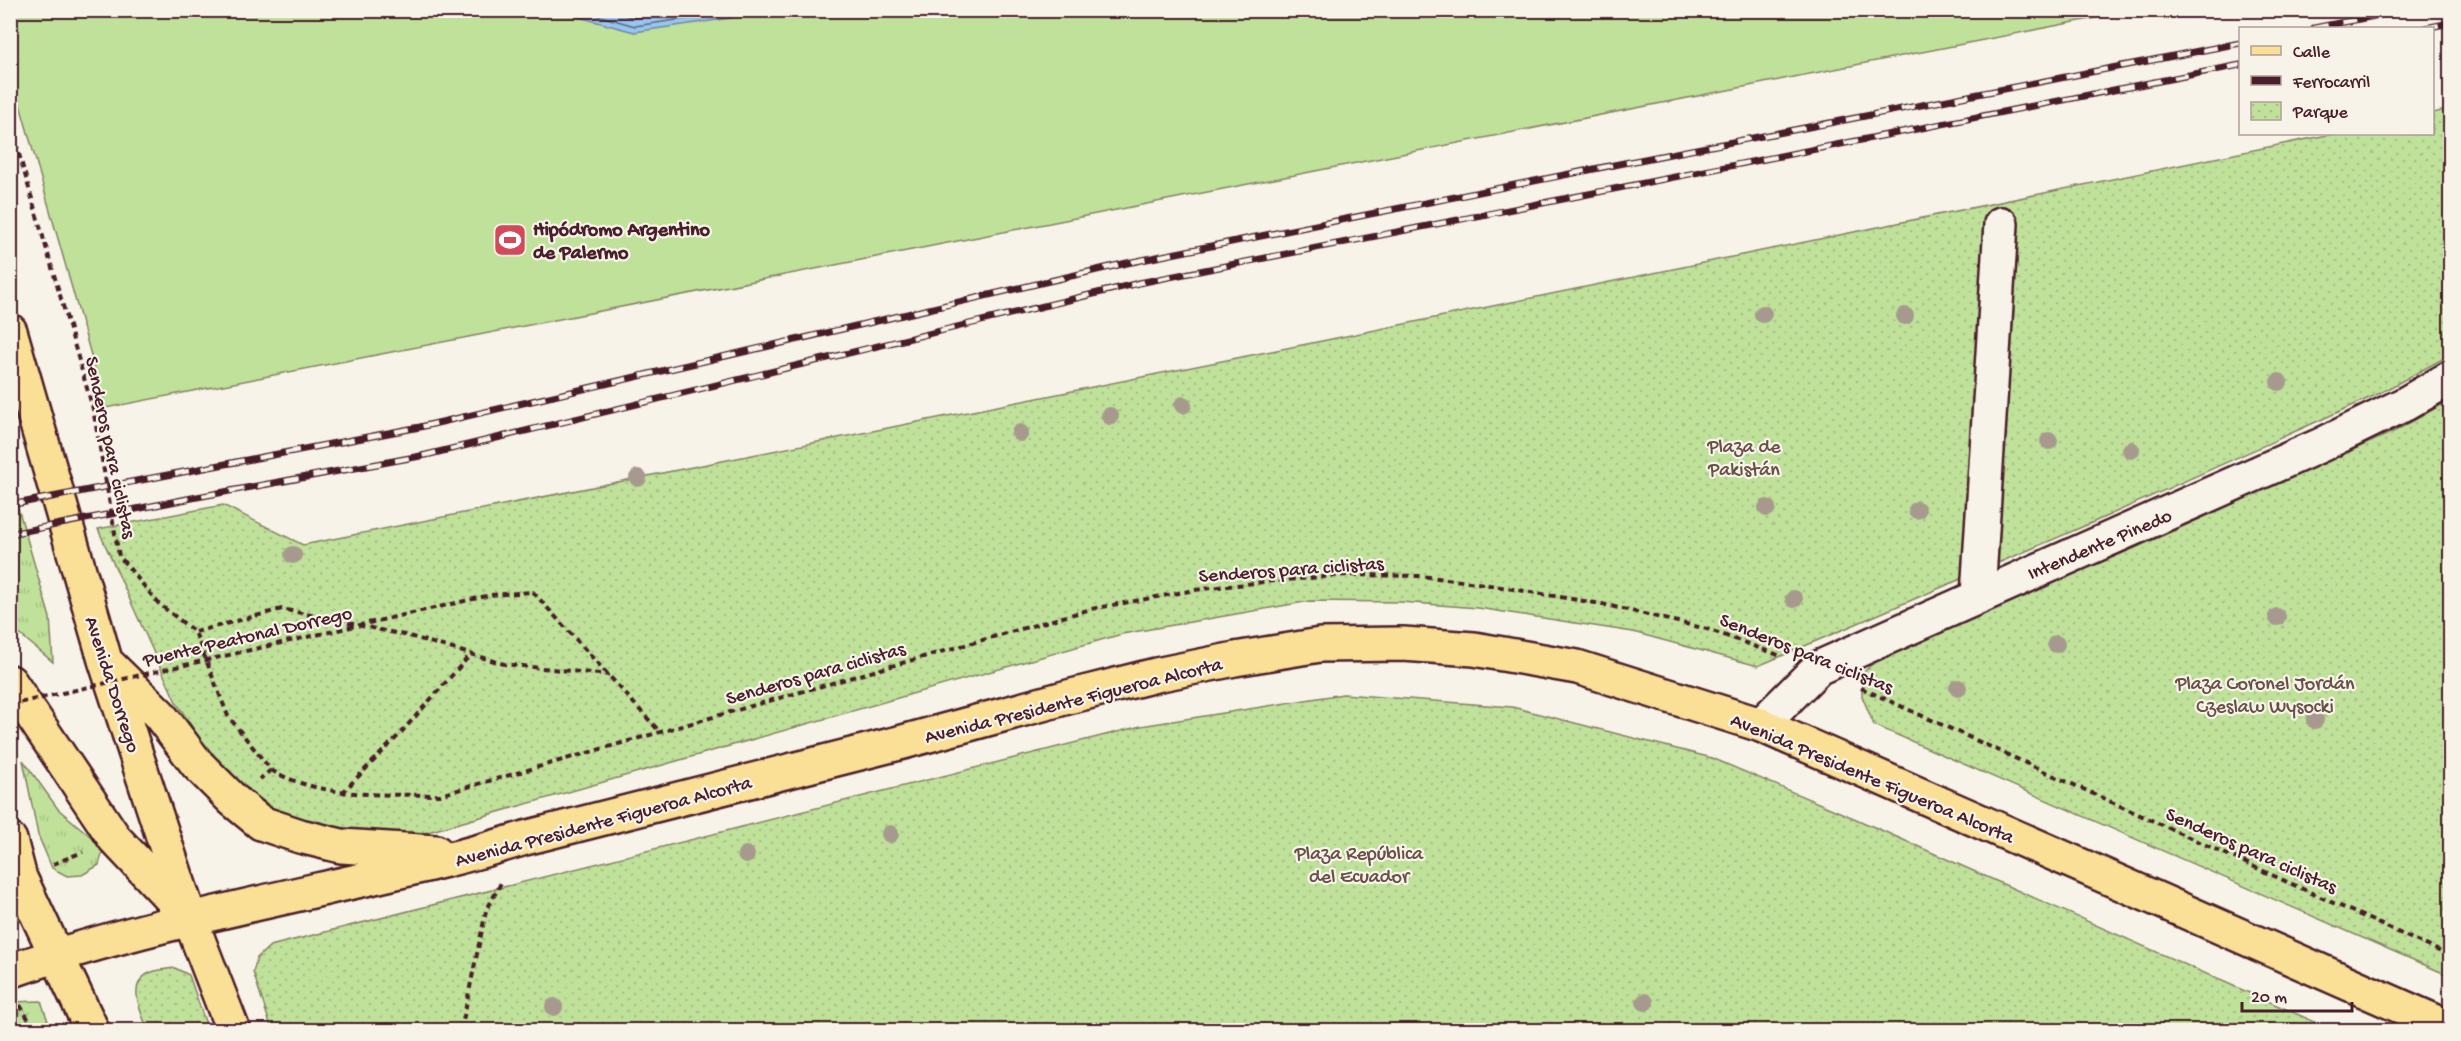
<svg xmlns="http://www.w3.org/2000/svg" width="2461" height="1041" font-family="'Gochi Hand',sans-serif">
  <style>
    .grass { fill: url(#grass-tufts); stroke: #848062; stroke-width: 1.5 }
    .park { fill: url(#park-dots); stroke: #848062; stroke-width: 1.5 }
    .pitch { fill: #bfe19a; stroke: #848062; stroke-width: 1.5 }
    .water { fill: #94c7f1; stroke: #7684a2; stroke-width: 1.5 }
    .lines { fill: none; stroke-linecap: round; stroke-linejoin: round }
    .shore { stroke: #68627a; stroke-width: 1.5 }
    .minor-casing { stroke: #4a1f2b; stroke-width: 38 }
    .major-casing { stroke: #4a1f2b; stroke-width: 38 }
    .path { stroke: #4a1f2b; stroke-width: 4; stroke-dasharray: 6 4.5; stroke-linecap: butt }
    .minor { stroke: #f7f3e8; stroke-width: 33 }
    .major { stroke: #fadf96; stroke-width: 33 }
    .rail-casing { stroke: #4a1f2b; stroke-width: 7 }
    .rail { stroke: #f7f3e8; stroke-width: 4.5; stroke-dasharray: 14; stroke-linecap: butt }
    .path-bridge { stroke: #4a1f2b; stroke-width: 4; stroke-dasharray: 6 4.5; stroke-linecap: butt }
    .tree { fill: #a8998f }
    .labels { text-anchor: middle; stroke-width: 4.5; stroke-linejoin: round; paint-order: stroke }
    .poi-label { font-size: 20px; font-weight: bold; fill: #4a1f2b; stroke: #f7f3e8; text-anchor: start }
    .park-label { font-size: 20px; fill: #675047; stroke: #f7f3e8 }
    .street-label { font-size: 20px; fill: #4a1f2b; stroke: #f7f3e8 }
  </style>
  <defs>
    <pattern id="grass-tufts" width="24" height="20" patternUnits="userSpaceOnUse" patternTransform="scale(1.5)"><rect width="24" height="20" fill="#bfe19a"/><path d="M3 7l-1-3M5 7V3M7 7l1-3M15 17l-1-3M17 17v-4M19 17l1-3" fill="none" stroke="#a6c185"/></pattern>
    <pattern id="park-dots" width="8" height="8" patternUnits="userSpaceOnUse" patternTransform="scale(1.5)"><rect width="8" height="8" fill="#bfe19a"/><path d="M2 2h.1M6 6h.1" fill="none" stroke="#a6c185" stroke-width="1.8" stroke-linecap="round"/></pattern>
  </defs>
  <rect width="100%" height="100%" fill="#f7f3e8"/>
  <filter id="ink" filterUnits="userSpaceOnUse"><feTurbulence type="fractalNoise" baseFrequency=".0167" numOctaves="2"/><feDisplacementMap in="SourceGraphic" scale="12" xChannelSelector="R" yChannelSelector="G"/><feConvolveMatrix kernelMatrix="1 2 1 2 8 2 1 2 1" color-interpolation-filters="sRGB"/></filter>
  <g filter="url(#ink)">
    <path class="grass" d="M10 480 50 618 53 662 11 627Z
      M23 760 58 809 95 840 103 850 99 865 82 875 67 876 52 868 38 835Z
      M41 1001 51 1030H11V1002Z"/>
    <path class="park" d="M2450 109V355L2376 395 2096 521 1758 666 1633 632 1478 608 1400 602 1310 601 1122 634 407 838 351 832 285 816 236 782 209 753 176 702 98 529 223 505 303 545 1312 343 2332 134H2432L2433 113Z
      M2450 400V976L1874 725 1862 696V674L1884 652 2135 548 2395 431Z
      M1343 694 1512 707 1712 758 1856 819 2333 1030H272L253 972 257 958 270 946 1141 726Z
      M175 968 189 975 208 1030H148C141 1012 125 982 152 972 159 969 168 969 175 968Z"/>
    <path class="pitch" d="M11 10 2131 11 106 408 11 73Z"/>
    <path class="water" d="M557 11H780L634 32Z"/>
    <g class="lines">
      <path class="shore" d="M579 10 635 26 745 10
        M607 10 635 18 690 10"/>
      <defs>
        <path id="minor" d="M1978 595 2001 224
          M1761 725 1818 668 2321 445 2405 404 2450 378"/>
        <path id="major" d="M10 331 105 660 190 919 233 1030
          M109 665 159 714 197 764 233 800 261 823 300 836 341 846 436 852
          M10 682 115 839 184 912
          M10 840 20 878 92 1030
          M10 971C119 933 232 909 344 884 405 870 465 857 525 838L903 742 1068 697 1156 675 1235 659 1320 645 1403 644 1474 649 1577 667 1761 725 2450 1028"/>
      </defs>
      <use href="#minor" class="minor-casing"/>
      <use href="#major" class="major-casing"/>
      <path class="path" d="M10 123 93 409 119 556 159 604 195 632 228 716 271 770 260 779
        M491 595 533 592 660 732
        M195 632 282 609 409 636 504 664 609 675
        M1861 688 2450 956
        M271 770C322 799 382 794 440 795L1091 609 1195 590 1263 582 1347 575 1422 576 1477 583 1602 604 1707 629 1781 656
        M342 793 397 737 471 654
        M53 864 83 852
        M20 1005 30 1022 31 1030
        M461 1030 486 911 502 881"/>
      <use href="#minor" class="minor"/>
      <use href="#major" class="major"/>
      <defs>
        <path id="rail" d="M2314 28 2405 10
          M2425 28 2450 23
          M10 505 420 427 1127 263 1614 165 2240 43
          M10 534 197 497 426 455 1139 283 2240 65"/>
      </defs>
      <use href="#rail" class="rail-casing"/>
      <use href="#rail" class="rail"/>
      <path class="path-bridge" d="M10 705 491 595"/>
    </g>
    <g class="tree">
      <circle cx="1763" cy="314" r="9"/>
      <circle cx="1905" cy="316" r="9"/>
      <circle cx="2279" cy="382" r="9"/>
      <circle cx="1183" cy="405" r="9"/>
      <circle cx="1110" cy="416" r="9"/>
      <circle cx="1020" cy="433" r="9"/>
      <circle cx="2049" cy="441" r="9"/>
      <circle cx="2131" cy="450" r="9"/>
      <circle cx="638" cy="478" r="9"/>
      <circle cx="1767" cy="508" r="9"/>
      <circle cx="1917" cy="510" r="9"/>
      <circle cx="293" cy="555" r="9"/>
      <circle cx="1794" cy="599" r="9"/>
      <circle cx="2277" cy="617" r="9"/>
      <circle cx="2056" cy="644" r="9"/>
      <circle cx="1958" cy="688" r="9"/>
      <circle cx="2315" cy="720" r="9"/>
      <circle cx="890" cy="834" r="9"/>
      <circle cx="746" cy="855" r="9"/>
      <circle cx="1645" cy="1002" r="9"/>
      <circle cx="554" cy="1007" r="9"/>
    </g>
  </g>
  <defs>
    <symbol id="stadium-square" viewBox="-11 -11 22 22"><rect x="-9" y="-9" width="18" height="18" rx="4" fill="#d1495b" stroke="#f7f3e8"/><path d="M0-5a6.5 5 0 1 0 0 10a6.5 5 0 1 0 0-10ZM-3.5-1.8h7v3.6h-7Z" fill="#fff"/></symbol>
  </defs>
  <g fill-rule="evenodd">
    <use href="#stadium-square" x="491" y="221" width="38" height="38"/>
  </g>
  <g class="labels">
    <g class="poi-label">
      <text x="533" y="235">Hipódromo Argentino<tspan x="533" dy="23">de Palermo</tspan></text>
    </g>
    <g class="park-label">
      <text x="1744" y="452">Plaza de<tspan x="1744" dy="23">Pakistán</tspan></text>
      <text x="2265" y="689">Plaza Coronel Jordán<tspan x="2265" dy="23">Czeslaw Wysocki</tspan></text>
      <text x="1359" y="859">Plaza República<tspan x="1359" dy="23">del Ecuador</tspan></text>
    </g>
    <g class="street-label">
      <text transform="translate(112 447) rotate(78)" y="7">Senderos para ciclistas</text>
      <text transform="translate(2099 543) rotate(-23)" y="7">Intendente Pinedo</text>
      <text transform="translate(1291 568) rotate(-4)" y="7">Senderos para ciclistas</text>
      <text transform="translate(247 635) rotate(-13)" y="7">Puente Peatonal Dorrego</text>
      <text transform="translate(1807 652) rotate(22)" y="7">Senderos para ciclistas</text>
      <text transform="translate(815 672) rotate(-16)" y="7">Senderos para ciclistas</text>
      <text transform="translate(114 684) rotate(72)" y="7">Avenida Dorrego</text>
      <text transform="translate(1073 699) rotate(-14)" y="7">Avenida Presidente Figueroa Alcorta</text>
      <text transform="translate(1873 777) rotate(23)" y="7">Avenida Presidente Figueroa Alcorta</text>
      <text transform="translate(603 820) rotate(-15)" y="7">Avenida Presidente Figueroa Alcorta</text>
      <text transform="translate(2252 849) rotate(24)" y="7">Senderos para ciclistas</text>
    </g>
  </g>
  <rect width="2461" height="1041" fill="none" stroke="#f7f3e8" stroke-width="36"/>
  <rect x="18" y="18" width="2425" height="1005" fill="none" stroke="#4a1f2b" stroke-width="2" filter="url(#ink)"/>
  <rect x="2239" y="27" width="195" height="108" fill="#f7f3e8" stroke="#b29e9c" stroke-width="1.5"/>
  <rect x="2251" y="46" width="30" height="9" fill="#fadf96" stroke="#b29e9c" stroke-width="1.5"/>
  <text x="2293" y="57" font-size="18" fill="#4a1f2b">Calle</text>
  <rect x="2251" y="76" width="30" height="9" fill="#4a1f2b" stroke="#b29e9c" stroke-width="1.5"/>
  <text x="2293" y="87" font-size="18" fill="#4a1f2b">Ferrocarril</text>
  <rect x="2251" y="102" width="30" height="18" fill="url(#park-dots)" stroke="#b29e9c" stroke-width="1.5"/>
  <text x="2293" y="117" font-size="18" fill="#4a1f2b">Parque</text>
  <path d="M2242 1002v9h110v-9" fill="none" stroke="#4a1f2b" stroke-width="3"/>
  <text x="2251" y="1002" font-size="18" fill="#4a1f2b" stroke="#f7f3e8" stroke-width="4.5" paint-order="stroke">20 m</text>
</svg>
